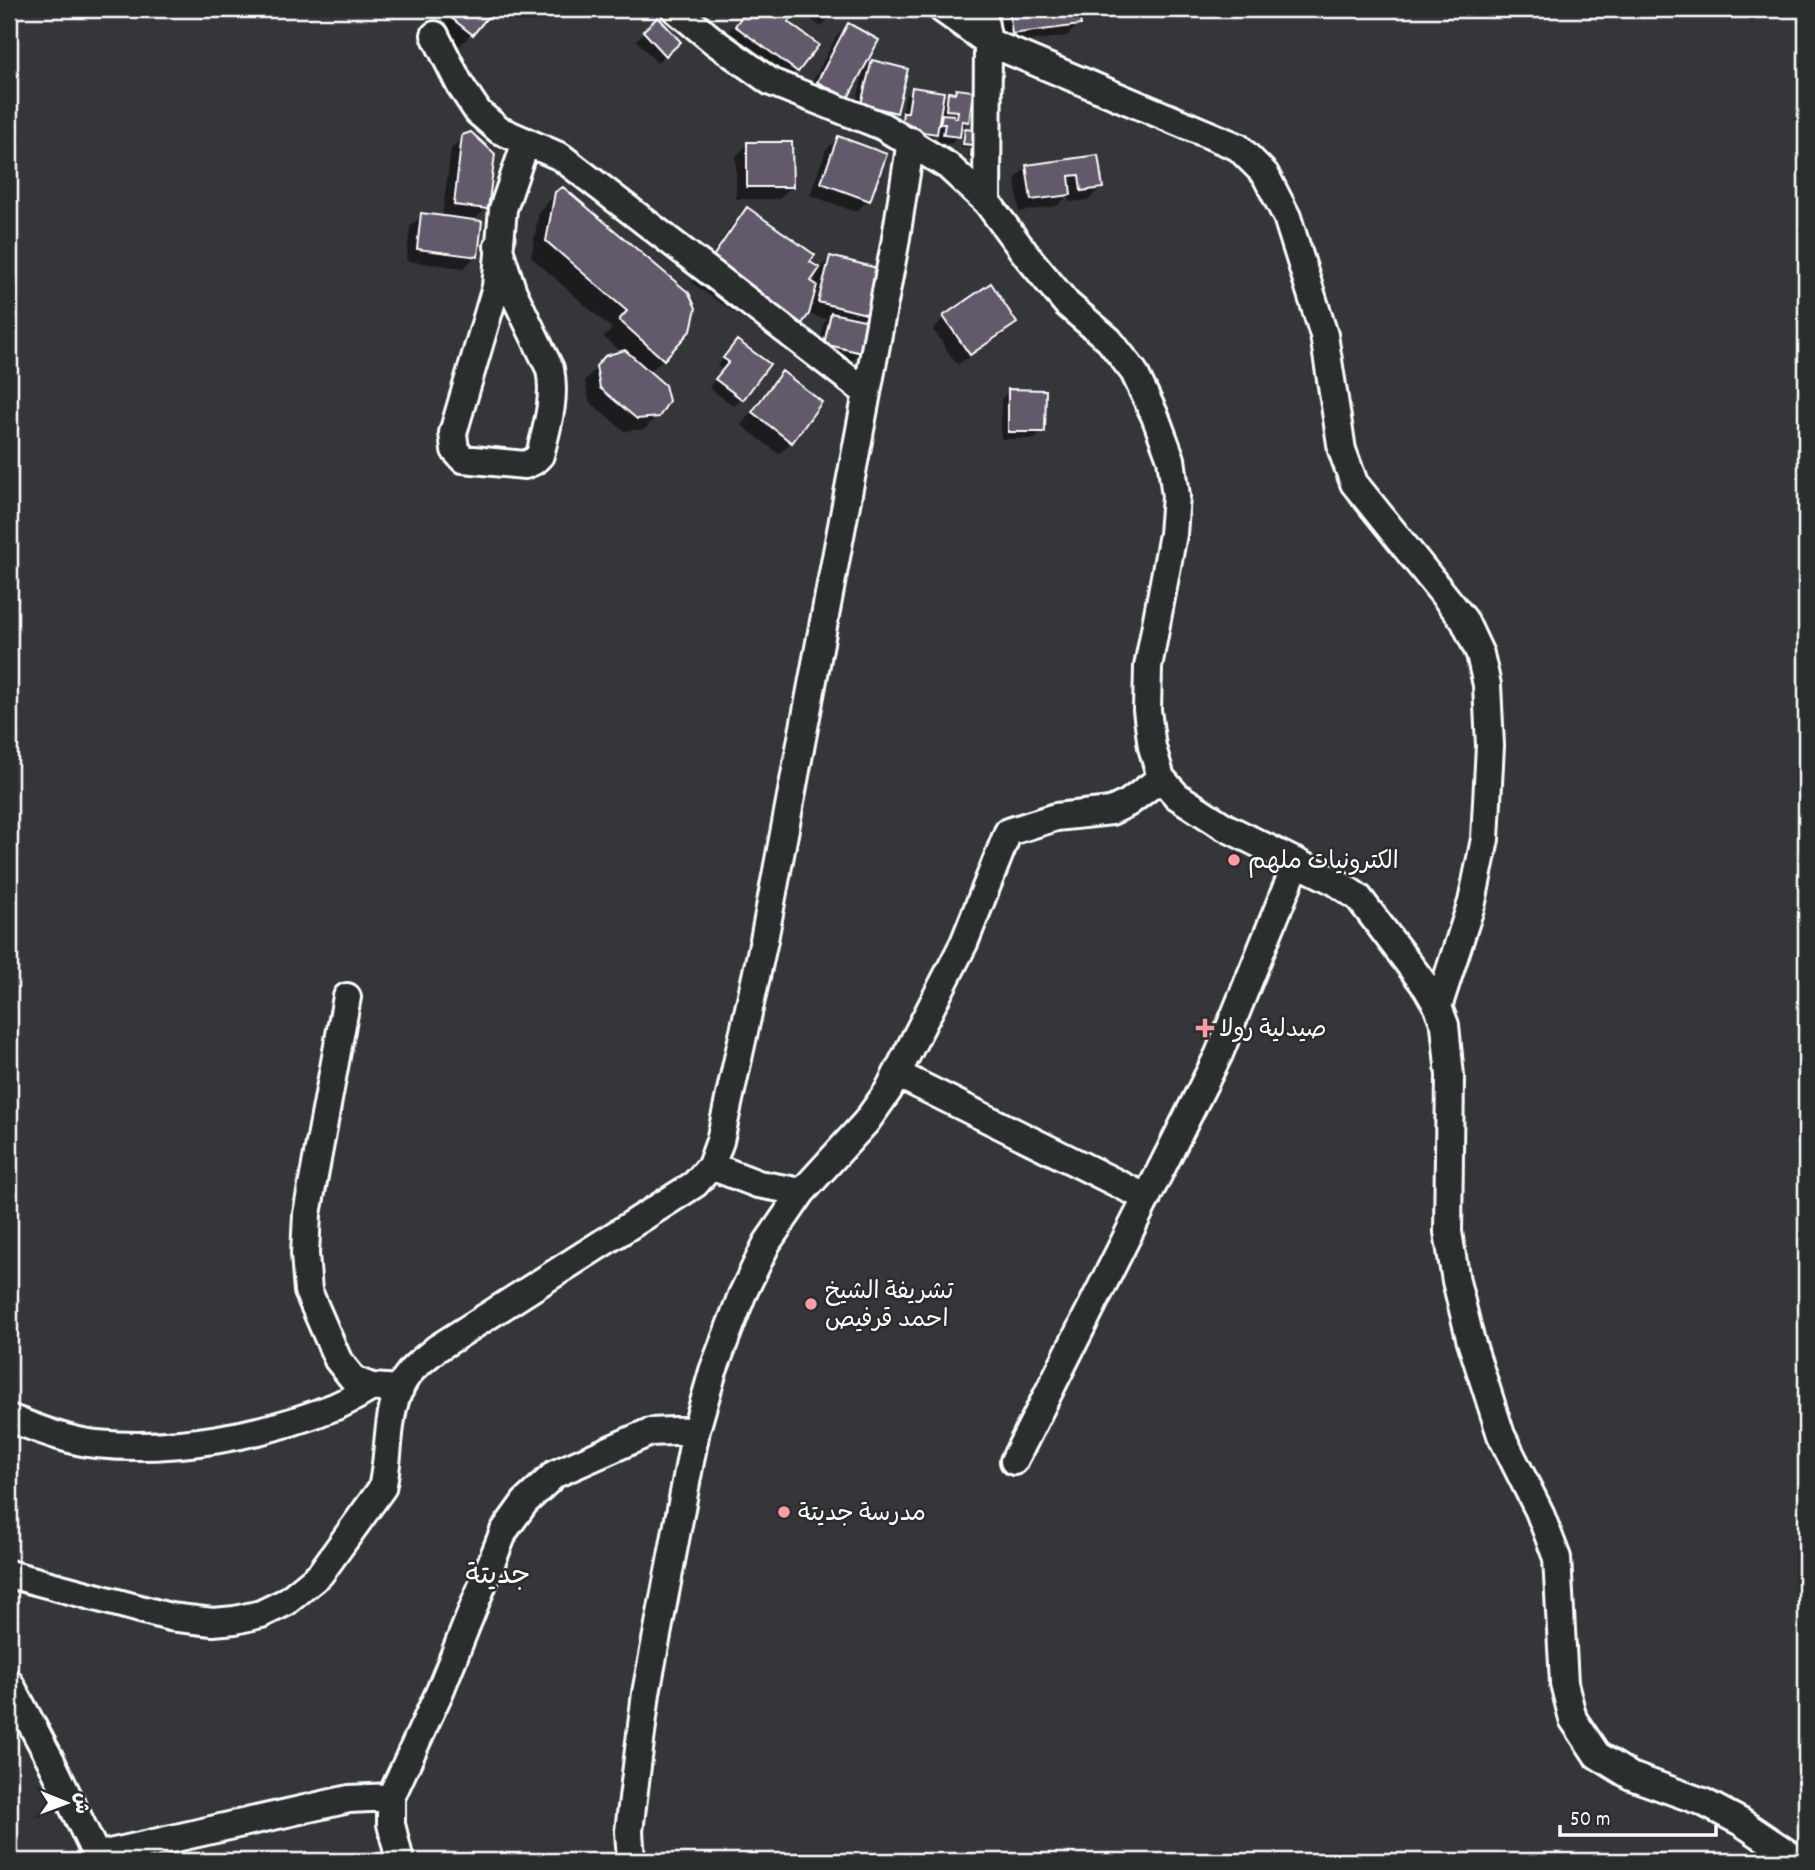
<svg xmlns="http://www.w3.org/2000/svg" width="1815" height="1870" font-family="Dekko,'Playpen Sans Arabic',sans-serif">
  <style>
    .shadow { fill: #0007 }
    .building { fill: #625a6a; stroke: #fff; stroke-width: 2 }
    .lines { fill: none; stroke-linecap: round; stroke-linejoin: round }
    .minor-casing { stroke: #fff; stroke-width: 32 }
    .minor { stroke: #2a2d2e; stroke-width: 26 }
    .poi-dot { fill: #ff9aa2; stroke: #2a2d2e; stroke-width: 2.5 }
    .labels { text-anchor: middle; stroke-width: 5; stroke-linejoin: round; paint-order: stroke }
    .poi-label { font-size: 24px; fill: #fff; stroke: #2a2d2e; text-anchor: start }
    .quarter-label { font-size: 28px; fill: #fff; stroke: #2a2d2e }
  </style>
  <rect width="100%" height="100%" fill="#35363a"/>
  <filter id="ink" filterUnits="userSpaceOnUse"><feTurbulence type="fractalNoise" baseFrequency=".0143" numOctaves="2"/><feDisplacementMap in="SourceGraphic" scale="14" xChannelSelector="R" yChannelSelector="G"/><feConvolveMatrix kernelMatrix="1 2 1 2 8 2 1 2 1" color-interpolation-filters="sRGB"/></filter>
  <g filter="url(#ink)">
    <path class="shadow" d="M437 9H491L460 46 428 21Z
      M746 9H784L791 15 785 22 816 45 785 83 724 38Z
      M797 9H838L821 27Z
      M1007 9H1077L1079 24 1067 36 1001 45 997 19Z
      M658 19 679 42 657 63 636 40Z
      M848 25 847 97 834 109 806 94 836 37Z
      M872 62 896 112 888 120 854 112 864 70Z
      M913 89 941 102 949 93 954 94 957 91 967 121 960 128 959 136 951 144 937 143 938 131 928 141 896 122 902 116 905 97Z
      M965 131 980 132 975 159H968L969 148 961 147 962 134Z
      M463 137 486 208 473 222 476 256 464 268 406 261 410 227 422 215 442 218 451 149Z
      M838 138 868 200 856 212 810 195 826 150Z
      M748 144 791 187 779 199H736V156Z
      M1096 157 1101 187 1089 200 1069 202 1068 195 1057 206 1019 212 1015 179 1027 166Z
      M556 194 663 359 649 373 657 416 645 429 624 431 589 401 585 380 606 358 622 353 604 337 612 329 531 257 539 211Z
      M747 209 808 262 809 282 814 285 818 269 830 258 868 314 861 321V352L853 360 818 352 824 323 827 319 807 314 797 328 781 345 692 283 731 226Z
      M945 317 1015 323 1003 335 957 365 933 329Z
      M730 350 742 399 734 406 709 388 722 370 717 366Z
      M782 374 791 442 779 454 741 425 770 386Z
      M1009 391 1043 431 1035 439H1001V399Z"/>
    <path class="building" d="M440 9H494L473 35Z
      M747 9H787L794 14 788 22 819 45 798 72 735 26Z
      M1009 9H1078L1081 25 1012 34Z
      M658 17 681 42 666 56 643 31Z
      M848 23 879 40 848 98 817 82Z
      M872 60 908 69 897 113 861 104Z
      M912 87 944 92 937 134 901 129 903 112H908Z
      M956 89 973 91 969 122 962 121 960 137 943 135 945 124H940L942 114 954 115V118H957L958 111 946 110 948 92 955 93Z
      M965 129 982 131 980 157 971 156 972 145 963 144Z
      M471 132 495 154 488 209 454 205 462 135Z
      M838 136 887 154 870 201 821 183Z
      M747 142H792L793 187H747Z
      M1098 155 1103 188 1081 191 1079 175 1069 176 1071 195 1031 200 1026 165Z
      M563 187 689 293 696 308 691 330 664 360 619 320 627 311 546 241 555 192Z
      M747 207 815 255 810 262 820 268 811 281 817 285 809 314 798 329 707 265Z
      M421 213 482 221 478 257 417 249Z
      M830 256 881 269 870 315 818 302Z
      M991 283 1017 323 970 355 943 316Z
      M831 313 869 321 862 353 824 344Z
      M737 340 770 364 743 400 715 379 729 362 723 358Z
      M625 350 665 385 669 401 659 417 637 419 600 388 596 366 605 356Z
      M782 371 822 402 792 443 752 412Z
      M1008 389 1046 390 1045 432H1008Z"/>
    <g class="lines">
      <defs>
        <path id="minor" d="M675 9 715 42 771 82 882 126 948 166 987 202 1027 256 1067 304 1109 340 1134 372 1155 416 1171 459 1176 496 1173 534 1148 667 1147 710 1152 747 1161 778 1177 796 1225 827 1336 882 1359 898 1427 988 1438 1007 1445 1025 1450 1076 1448 1232 1456 1281 1470 1338 1501 1435 1539 1511 1557 1558 1564 1683 1573 1719 1597 1755 1631 1776 1703 1802 1741 1822 1799 1861
          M942 9 988 42 1238 147 1265 174 1287 217 1324 335 1342 450 1354 483 1464 620 1480 654 1487 685 1490 746 1485 839 1472 902 1438 1007
          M982 9 988 42 987 202
          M435 35 460 85 478 112 499 130 561 157 867 393
          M498 246 513 292 550 369C556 399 547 427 540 455L534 461 525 465 463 459 455 450 453 433 496 287 503 209 526 142
          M347 997 307 1214 305 1254 308 1291 338 1360 354 1380 372 1387 400 1389
          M897 1074 1147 1198
          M802 1192 866 1122 888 1091 964 943 1008 832 1056 817 1111 811 1128 803 1161 778
          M9 1418C36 1428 67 1441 96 1444 174 1452 261 1436 334 1407 347 1402 360 1394 372 1387
          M1014 1461 1219 1054 1297 862
          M9 1574 170 1617 213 1622 235 1620 261 1614 286 1602 320 1574 382 1488C392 1449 383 1403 411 1371 418 1363 428 1356 436 1349L695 1184 711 1166 720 1141 764 940 895 244 911 141
          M9 1682 50 1759 99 1861
          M96 1856 349 1799 391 1797
          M400 1861 391 1824V1797L440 1691 504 1531 525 1502 555 1474 650 1432 696 1430
          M631 1861 629 1831 646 1693 696 1430 713 1371 742 1295 767 1243 802 1192 758 1184 711 1166"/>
      </defs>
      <use href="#minor" class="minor-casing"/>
      <use href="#minor" class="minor"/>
    </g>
  </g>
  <g class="poi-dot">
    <circle cx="1234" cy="860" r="7"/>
    <path d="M1201.5 1017.5h7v7h7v7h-7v7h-7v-7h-7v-7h7z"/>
    <circle cx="811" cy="1304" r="7"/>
    <circle cx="784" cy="1512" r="7"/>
  </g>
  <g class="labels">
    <g class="poi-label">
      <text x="1248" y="868">الكترونيات ملهم</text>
      <text x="1219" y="1036">صيدلية رولا</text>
      <text x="825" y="1298">تشريفة الشيخ<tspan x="825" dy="28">احمد قرفيص</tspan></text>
      <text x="798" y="1520">مدرسة جديتة</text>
    </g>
    <g class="quarter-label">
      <text x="498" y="1583">جديتة</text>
    </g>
  </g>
  <rect width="1815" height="1870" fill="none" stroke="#2a2d2e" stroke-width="35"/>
  <rect x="18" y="18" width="1780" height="1835" fill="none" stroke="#fff" stroke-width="2.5" filter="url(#ink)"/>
  <g transform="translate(66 1803) rotate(91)" stroke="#2a2d2e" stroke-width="5" paint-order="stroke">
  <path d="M0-5L12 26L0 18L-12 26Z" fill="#ffffff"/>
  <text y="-10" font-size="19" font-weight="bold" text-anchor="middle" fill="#ffffff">ش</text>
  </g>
  <path d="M1560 1825v10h156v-10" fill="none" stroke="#ffffff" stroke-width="3.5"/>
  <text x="1570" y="1825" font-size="21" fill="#ffffff" stroke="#2a2d2e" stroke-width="5" paint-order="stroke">50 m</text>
</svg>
